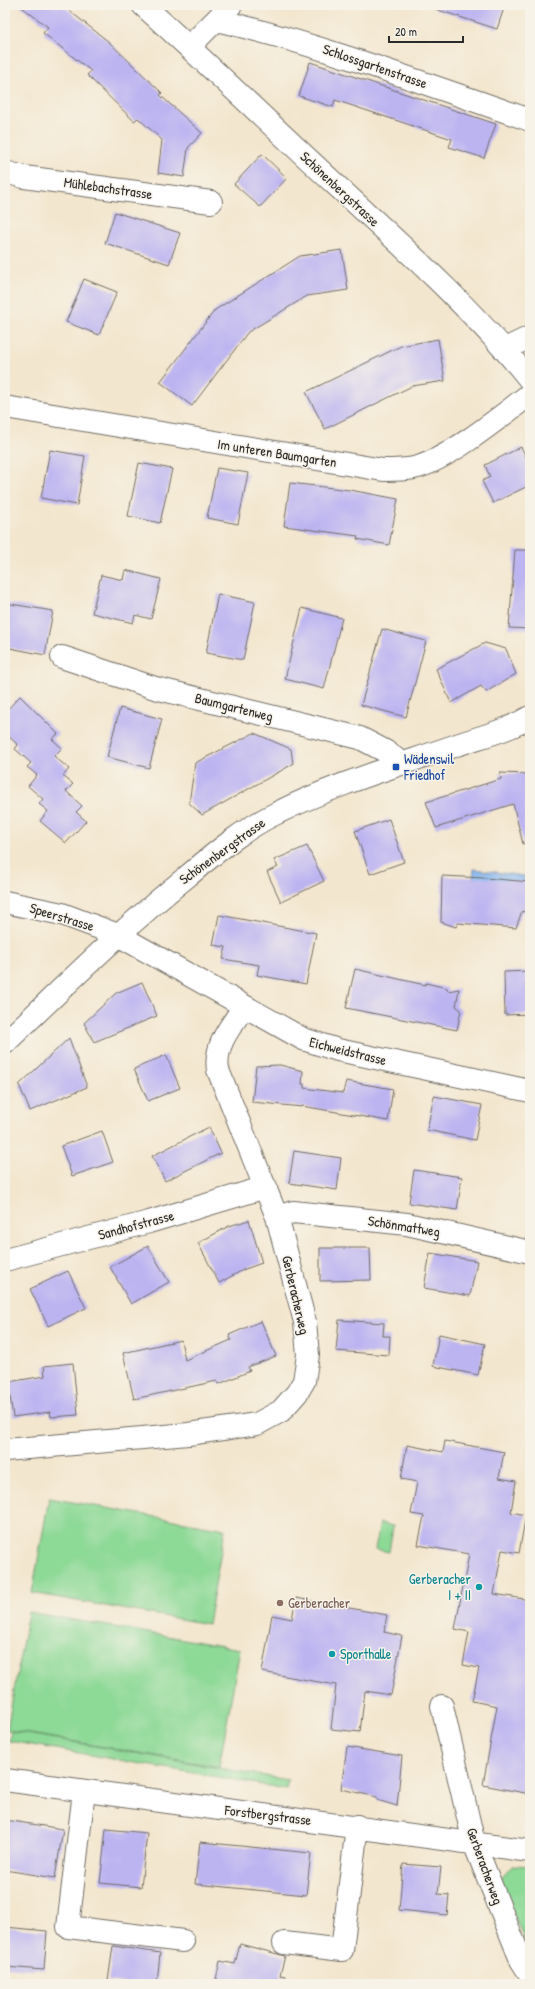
<svg xmlns="http://www.w3.org/2000/svg" width="535" height="1989" font-family="'Patrick Hand',sans-serif">
  <style>
    .green { fill: #8dd996; stroke: #5c8260 }
    .water { fill: #84b5f0; stroke: #58708e }
    .building { fill: #bcb4f1 }
    .lines { fill: none; stroke-linecap: round; stroke-linejoin: round }
    .minor-casing { stroke: #716c64; stroke-width: 24 }
    .minor { stroke: #fff; stroke-width: 22 }
    .transit-dot { fill: #1a4fb4; stroke: #f7f3e8; stroke-width: 1.5 }
    .culture-dot { fill: #0f9aa8; stroke: #f7f3e8; stroke-width: 1.5 }
    .education-dot { fill: #8d6e63; stroke: #f7f3e8; stroke-width: 1.5 }
    .labels { text-anchor: middle; stroke-width: 3; stroke-linejoin: round; paint-order: stroke }
    .street-label { font-size: 14px; fill: #2b2b2b; stroke: #f7f3e8 }
    .transit-label { font-size: 14px; fill: #164399; stroke: #f7f3e8; text-anchor: start }
    .culture-label { font-size: 14px; fill: #0d838f; stroke: #f7f3e8; text-anchor: end }
    .education-label { font-size: 14px; fill: #785e54; stroke: #f7f3e8; text-anchor: start }
  </style>
  <rect width="100%" height="100%" fill="#f7f3e8"/>
  <filter id="ink" filterUnits="userSpaceOnUse"><feTurbulence type="fractalNoise" baseFrequency=".025" numOctaves="2"/><feDisplacementMap in="SourceGraphic" scale="8" xChannelSelector="R" yChannelSelector="G"/><feConvolveMatrix kernelMatrix="1 2 1 2 8 2 1 2 1" color-interpolation-filters="sRGB"/></filter>
  <filter id="wash" filterUnits="userSpaceOnUse"><feTurbulence type="fractalNoise" baseFrequency=".012" numOctaves="4" result="noise"/><feDisplacementMap in="SourceGraphic" scale="16" xChannelSelector="R" yChannelSelector="G"/><feGaussianBlur stdDeviation="0.9" result="paint"/><feColorMatrix in="noise" values="0 0 0 0 0 0 0 0 0 0 0 0 0 0 0 0 0 1.4 0 .05"/><feComposite in="paint" operator="in"/></filter>
  <g filter="url(#wash)">
    <rect width="100%" height="100%" fill="#f3e6ce"/>
    <path class="green" d="M49 1498 225 1529 208 1624 32 1593Z
      M380 1523 393 1526 389 1552 375 1549Z
      M28 1612 240 1649 219 1767 7 1730Z
      M11 1731 288 1780 286 1789 9 1741Z
      M512 1865 530 1866V1953L499 1880Z"/>
    <path class="water" d="M474 869 530 877 526 886 473 879Z"/>
    <g id="blocks">
      <path class="building" d="M19 5H62L109 42 162 93 160 95 202 133 188 148 184 177 158 173 162 140 138 118 134 121 87 75 91 71 43 33 48 27Z
        M435 5H505L497 29 435 9Z
        M310 62 496 124 484 158 449 147 452 139 335 100 333 107 299 96Z
        M262 154 287 178 260 207 234 184Z
        M115 212 180 233 169 264 105 243Z
        M342 250 348 290 307 296 248 332 192 406 160 382 215 310 300 256Z
        M84 279 117 292 99 335 66 322Z
        M438 339 445 381 412 386 325 429 306 392 401 346Z
        M521 447 530 465V485L493 503 482 481 490 477 485 465Z
        M50 450 85 456 77 505 41 498Z
        M139 463 172 469 160 523 128 516Z
        M217 468 248 473 238 524 207 518Z
        M290 483 350 490 398 499 389 545 357 539 358 536 284 526Z
        M515 550H530V629L509 628Z
        M125 570 161 579 151 619 135 615 133 623 92 613 101 575 123 580Z
        M218 594 255 602 243 660 206 653Z
        M5 603 53 611 45 655 5 647Z
        M302 608 342 618 324 689 285 679Z
        M382 629 426 641 406 717 361 705Z
        M485 643 506 649 516 674 486 692 481 686 451 703 436 669Z
        M20 696 58 734 52 739 62 748 54 756 69 769 63 776 73 784 66 791 82 806 76 812 86 821 66 843 40 821 48 811 39 804 43 799 28 786 37 775 27 767 31 763 15 749 18 745 5 733V712Z
        M120 708 162 719 149 768 107 757Z
        M254 733 291 749 293 764 202 815 189 803 195 763Z
        M500 773 530 774V843L523 844 513 804 436 828 426 802 501 779Z
        M389 819 404 862 370 874 355 831Z
        M307 846 324 881 281 902 267 872 278 867 274 860Z
        M442 876 485 878 530 882V914L522 911 516 928 458 923 456 927 441 922Z
        M219 915 316 933 306 984 257 975 259 965 223 959 226 947 213 945Z
        M355 969 425 985 426 983 447 988 448 991 459 989 456 1006 461 1010 457 1030 346 1008Z
        M530 971V1014L505 1015 504 972Z
        M142 982 157 1016 94 1042 84 1023 116 993Z
        M69 1038 87 1087 30 1111 19 1085Z
        M166 1055 180 1088 148 1101 134 1069Z
        M280 1065 303 1071 302 1084H304V1088L343 1093 346 1081 393 1089 388 1121 302 1106V1107L252 1102 256 1066Z
        M434 1096 482 1105 475 1140 427 1130Z
        M209 1127 221 1153 165 1181 152 1156Z
        M102 1131 113 1162 72 1176 61 1146Z
        M294 1151 341 1158 337 1190 289 1183Z
        M414 1170 462 1177 457 1210 409 1203Z
        M249 1220 262 1263 245 1269 219 1283 198 1243 229 1226Z
        M148 1246 169 1282 131 1304 110 1267Z
        M320 1248H370L371 1280 320 1281Z
        M430 1253 477 1261 470 1296 424 1288Z
        M68 1271 86 1308 48 1326 30 1289Z
        M339 1320 384 1323 383 1336H390L389 1355 336 1351Z
        M261 1321 276 1356 248 1367 250 1371 219 1384 217 1381 134 1399 123 1353 181 1340 185 1360 231 1340 229 1335Z
        M439 1334 485 1344 478 1375 433 1366Z
        M73 1363 78 1415 51 1417 50 1412 13 1417 8 1382 45 1376 44 1366Z
        M445 1441 504 1452 499 1478 516 1481 511 1512 526 1515 519 1553 502 1550 494 1594 530 1600V1794L483 1785 497 1706 472 1701 479 1668 463 1665 469 1632 455 1629 469 1554 418 1545 424 1516 411 1514 417 1482 401 1479 407 1445 443 1452Z
        M296 1598 387 1615 384 1632 402 1636 391 1695 365 1691 360 1732 331 1729 336 1685 262 1672 272 1615 292 1619Z
        M347 1747 402 1756 397 1806 377 1800V1797L341 1789Z
        M5 1820 63 1829 55 1878 5 1870Z
        M106 1829 147 1833 141 1887 100 1883Z
        M200 1842 311 1853 306 1895 195 1884Z
        M403 1864 441 1867 438 1894 449 1895 447 1915 399 1910Z
        M5 1927 47 1931 44 1970 5 1967Z
        M240 1944 285 1956 280 1975 285 1976 284 1984H215L220 1961 235 1964Z
        M113 1946 160 1953 157 1984H127L108 1981Z"/>
    </g>
  </g>
  <g filter="url(#ink)">
    <use href="#blocks" fill-opacity="0" stroke="#716c64" stroke-width="1"/>
    <g class="lines">
      <defs>
        <path id="minor" d="M143 5C208 64 271 125 336 185 403 247 472 308 530 380
          M217 20C324 46 426 84 530 120
          M189 47 231 5
          M5 172 24 177 211 202
          M505 349 530 337
          M5 407 383 470C393 470 404 470 414 468 446 461 503 415 530 394
          M62 657 155 688 360 738 385 751 403 764
          M5 902 62 914 118 935 303 1039 338 1050 530 1091
          M5 1043C65 986 124 927 189 875 216 852 245 828 277 813 333 785 394 767 454 746 479 737 507 731 530 717
          M277 1217 293 1212 407 1224 530 1252
          M5 1260 149 1222 266 1187
          M5 1450 188 1434 257 1424 281 1411 297 1393 304 1381 308 1355 305 1322 277 1217 218 1070C214 1045 231 1026 244 1007
          M442 1706 474 1843 521 1960 530 1974
          M5 1780 530 1851
          M84 1791 68 1927 183 1941
          M284 1943 342 1950 357 1826"/>
      </defs>
      <use href="#minor" class="minor-casing"/>
      <use href="#minor" class="minor"/>
    </g>
  </g>
  <rect class="transit-dot" x="392" y="763" width="8" height="8" rx="2"/>
  <g class="culture-dot">
    <circle cx="479" cy="1587" r="4"/>
    <circle cx="332" cy="1654" r="4"/>
  </g>
  <circle class="education-dot" cx="280" cy="1603" r="4"/>
  <g class="labels">
    <g class="street-label">
      <text transform="translate(375 66) rotate(19)" y="5">Schlossgartenstrasse</text>
      <text transform="translate(108 188) rotate(8)" y="5">Mühlebachstrasse</text>
      <text transform="translate(340 189) rotate(43)" y="5">Schönenbergstrasse</text>
      <text transform="translate(277 453) rotate(9)" y="5">Im unteren Baumgarten</text>
      <text transform="translate(234 707) rotate(14)" y="5">Baumgartenweg</text>
      <text transform="translate(222 851) rotate(-36)" y="5">Schönenbergstrasse</text>
      <text transform="translate(62 917) rotate(17)" y="5">Speerstrasse</text>
      <text transform="translate(348 1051) rotate(14)" y="5">Eichweidstrasse</text>
      <text transform="translate(136 1225) rotate(-15)" y="5">Sandhofstrasse</text>
      <text transform="translate(404 1226) rotate(9)" y="5">Schönmattweg</text>
      <text transform="translate(296 1295) rotate(77)" y="5">Gerberacherweg</text>
      <text transform="translate(268 1815) rotate(7)" y="5">Forstbergstrasse</text>
      <text transform="translate(485 1866) rotate(70)" y="5">Gerberacherweg</text>
    </g>
    <g class="transit-label">
      <text x="404" y="764">Wädenswil<tspan x="404" dy="16">Friedhof</tspan></text>
    </g>
    <g class="culture-label">
      <text x="471" y="1584">Gerberacher<tspan x="471" dy="16">I + II</tspan></text>
      <text x="340" y="1659" text-anchor="start">Sporthalle</text>
    </g>
    <g class="education-label">
      <text x="288" y="1608">Gerberacher</text>
    </g>
  </g>
  <rect width="535" height="1989" fill="none" stroke="#f7f3e8" stroke-width="20"/>
  <path d="M389 36v6h74v-6" fill="none" stroke="#2b2b2b" stroke-width="2"/>
  <text x="395" y="36" font-size="12" fill="#2b2b2b" stroke="#f7f3e8" stroke-width="3" paint-order="stroke">20 m</text>
</svg>
